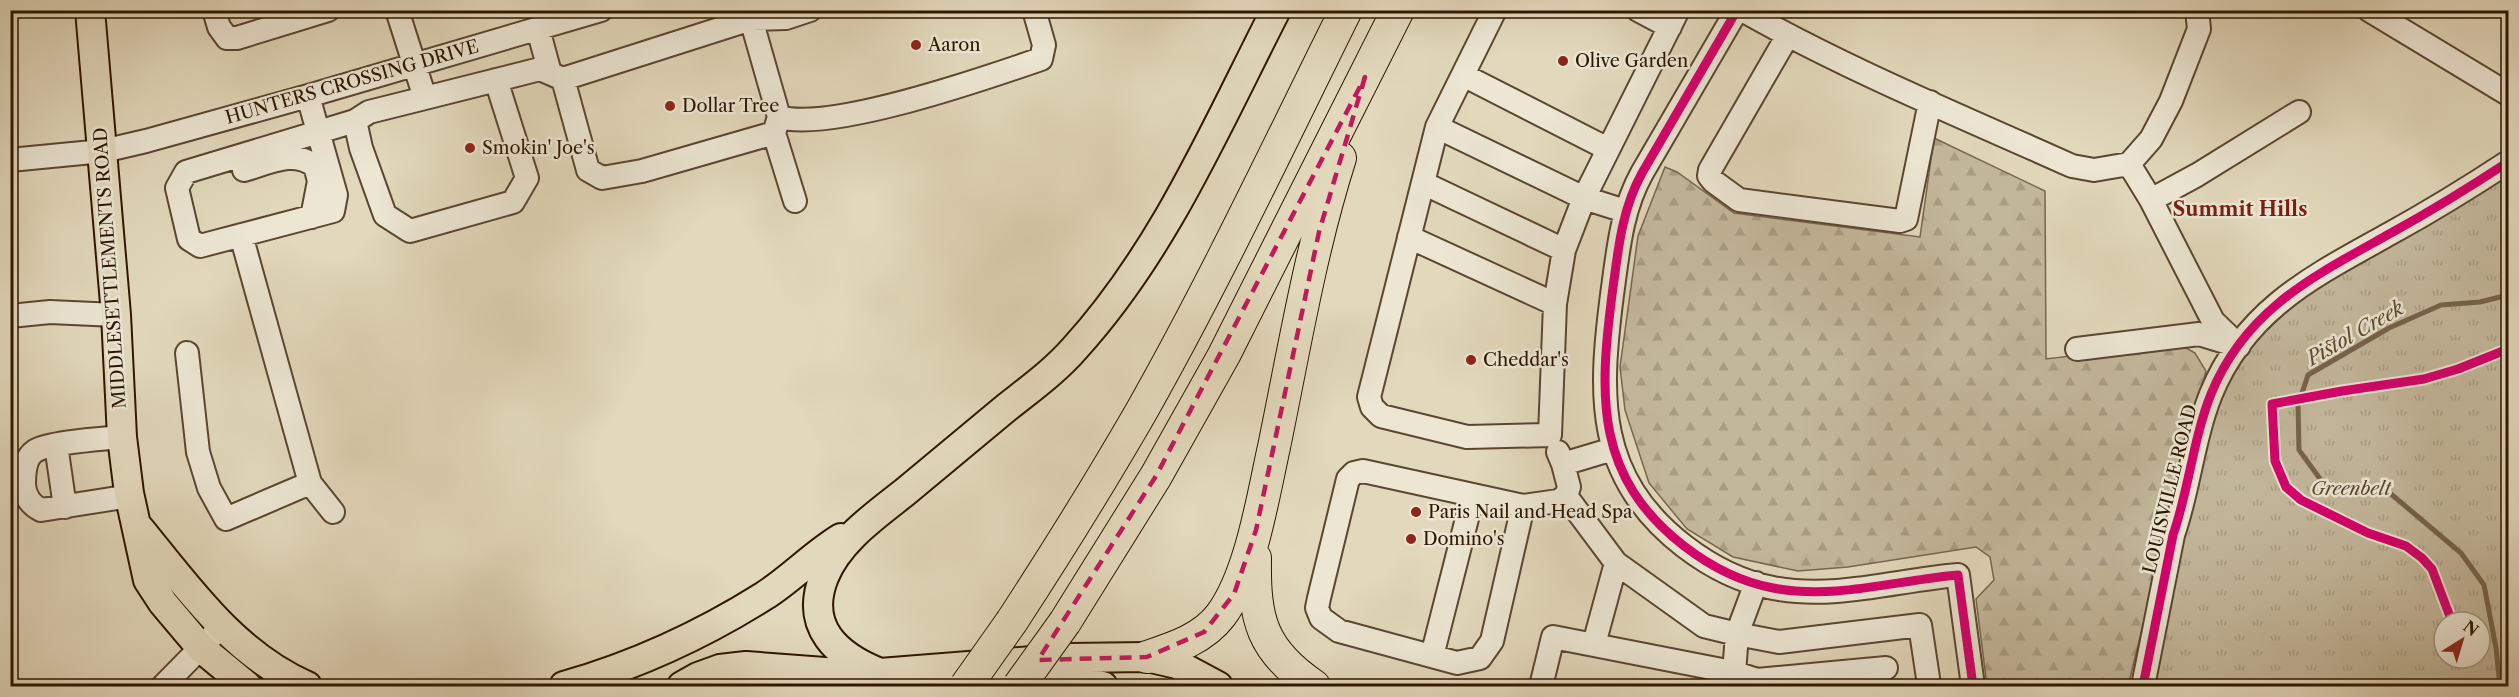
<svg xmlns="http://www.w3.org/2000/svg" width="2519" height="697" font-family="'Libre Caslon Text',serif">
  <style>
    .forest { fill: url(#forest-firs); stroke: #78664e; stroke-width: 1.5 }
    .park { fill: url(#park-tufts); stroke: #78664e; stroke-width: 1.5; fill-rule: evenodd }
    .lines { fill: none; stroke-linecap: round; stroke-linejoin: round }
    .stream { stroke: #75634a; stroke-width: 5 }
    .minor-casing { stroke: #5b462f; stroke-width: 26 }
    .major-casing { stroke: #2e1600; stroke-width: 32 }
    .highway-casing { stroke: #2e1600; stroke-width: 34 }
    .minor { stroke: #ece6d3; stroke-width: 22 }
    .major { stroke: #e2d8bb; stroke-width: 28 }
    .highway { stroke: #e2d8bb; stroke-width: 32 }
    .highway-bridge-casing { stroke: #2e1600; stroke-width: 34; stroke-linecap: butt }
    .highway-bridge { stroke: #e2d8bb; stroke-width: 32 }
    .cycleway-casing { stroke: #ece6d3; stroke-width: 13 }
    .cycleway { stroke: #d6006c; stroke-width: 9 }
    .marked { fill: none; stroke: #c2185b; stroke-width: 4.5; stroke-dasharray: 12 8; stroke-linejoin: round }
    .poi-dot { fill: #8f2418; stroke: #ece6d3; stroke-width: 2 }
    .labels { text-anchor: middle; stroke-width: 5; stroke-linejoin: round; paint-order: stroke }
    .poi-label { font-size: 18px; fill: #2e1600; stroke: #ece6d3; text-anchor: start }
    .street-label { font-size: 18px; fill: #2e1600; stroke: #ece6d3 }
    .park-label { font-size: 18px; font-style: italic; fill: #5b462e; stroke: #ece6d3 }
    .neighbourhood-label { font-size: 20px; font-weight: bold; fill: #7a1f14; stroke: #ece6d3 }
    .water-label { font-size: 20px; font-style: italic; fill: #5e4931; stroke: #ece6d3 }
  </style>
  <defs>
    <pattern id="forest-firs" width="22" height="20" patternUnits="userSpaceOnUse" patternTransform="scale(1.5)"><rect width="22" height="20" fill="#c3b79b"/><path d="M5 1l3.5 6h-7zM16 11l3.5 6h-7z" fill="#a89d84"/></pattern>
    <pattern id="park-tufts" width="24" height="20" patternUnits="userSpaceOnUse" patternTransform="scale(1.5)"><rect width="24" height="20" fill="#c3b79b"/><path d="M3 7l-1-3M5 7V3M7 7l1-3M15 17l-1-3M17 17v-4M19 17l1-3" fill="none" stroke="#a89d84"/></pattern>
  </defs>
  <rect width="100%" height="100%" fill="#e2d8bb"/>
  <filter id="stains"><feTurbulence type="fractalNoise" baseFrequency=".00333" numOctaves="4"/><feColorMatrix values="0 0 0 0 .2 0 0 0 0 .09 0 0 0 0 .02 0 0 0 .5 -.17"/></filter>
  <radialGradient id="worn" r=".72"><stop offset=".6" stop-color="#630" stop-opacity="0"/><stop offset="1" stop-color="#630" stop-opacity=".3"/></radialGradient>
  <path class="forest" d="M1934 138 2045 191 2046 359 2178 343 2195 353 2206 371 2128 686H1987L1976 599 1994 580 1990 557 1976 547 1848 567 1798 571 1733 557 1687 529 1649 483 1625 410 1620 367 1638 236 1665 167 1677 172 1734 213 1920 237Z"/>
  <path class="park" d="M2508 169V686H2151L2216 385 2301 285ZM2444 622H2480V658H2444Z"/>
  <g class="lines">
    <path class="stream" d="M2500 686 2496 648 2484 585 2461 553 2391 494 2326 487 2299 450 2298 405 2308 375 2389 328 2441 305 2480 302 2508 295"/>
    <defs>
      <path id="minor" d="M214 10 219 27 227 38H237L328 10
        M397 10 425 98 540 69 563 79 751 19 786 18 810 10
        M1638 10 1670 27
        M1737 10 1642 173C1621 211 1618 252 1612 295 1599 396 1595 477 1684 546 1710 566 1741 582 1773 588 1834 600 1898 580 1958 575L1973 686
        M1742 10C1848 70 1961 116 2072 166L2094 170 2129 164 2151 139 2171 101 2199 29 2197 10
        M2369 10 2508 94
        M751 19 779 117 774 133 795 201
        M538 29 550 73
        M1788 35 1710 170 1709 176 1713 181 1739 200 1900 221 1906 219 1930 102
        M1463 75 1608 149
        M563 79 588 170 602 178 642 171 774 133
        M308 96 336 195 333 211 200 246 189 239 177 188 186 172 355 121
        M425 98 369 112 355 121 361 148 385 215 410 231 513 202 527 178 496 80
        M779 117C831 132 986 78 1041 59L1044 45 1034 10
        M1437 127 1584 198 1564 250 1555 304 1550 435 1467 437 1381 416 1372 407 1369 397 1437 127 1495 10
        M10 160 103 151 146 141 308 96 601 10
        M2129 164 2151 200 2213 321 2239 346
        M244 170C269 163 293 149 315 166L319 181 312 217
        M1423 183 1564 250
        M2151 200 2197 175 2299 112
        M1625 211 1584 198 1678 10
        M241 235 310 483 333 512
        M1409 237 1555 304
        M10 316 50 312 116 315
        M2077 349 2199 334 2235 345
        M187 353 198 452 209 488 226 519 310 483
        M122 437C102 439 50 442 35 451 24 458 24 474 24 485 25 497 31 505 41 510L130 496
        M56 445 65 507
        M1558 452 1563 464 1613 449
        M1566 496 1616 563 1594 644
        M1523 506 1492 641 1480 658 1457 663 1339 631 1321 618 1317 608 1319 598 1348 479 1354 473 1363 471 1523 506 1558 501 1566 496 1569 487 1563 464
        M1616 563 1704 626 1737 634 1779 642 1920 625 1928 678
        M1432 656 1473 495
        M1757 680 1886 668
        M163 686 221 627
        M1541 686 1553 637 1732 672 1757 680 1756 686
        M1733 686 1737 634 1756 583
        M2143 686 2173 535C2189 489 2193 439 2211 394 2246 308 2316 275 2391 233 2431 211 2470 187 2508 162"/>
      <path id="major" d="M90 10 116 315 122 437 129 493 148 580 163 603 201 648 247 686
        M140 529C189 589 234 654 307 686
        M880 673C837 656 804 627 824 577 838 541 876 515 905 492 939 464 972 436 1006 408 1030 389 1055 371 1075 348 1164 250 1216 127 1276 10
        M1004 682H1075L1103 686
        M564 686C634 666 702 635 764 596 791 579 813 555 841 538
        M682 686 698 677 720 669 746 666 838 673H880L1069 658 1147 657 1177 664 1218 686"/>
      <path id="highway" d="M1255 558C1254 619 1261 650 1314 686
        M1012 621C1057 552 1100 483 1141 412 1215 281 1279 145 1346 10
        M1065 622 1156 476 1224 355 1398 10
        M1147 657C1174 648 1203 639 1221 615 1251 575 1263 496 1274 447 1294 350 1310 252 1340 158
        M1075 682 1084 686"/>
    </defs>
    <use href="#minor" class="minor-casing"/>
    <use href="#major" class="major-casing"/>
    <use href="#highway" class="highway-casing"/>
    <use href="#minor" class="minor"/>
    <use href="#major" class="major"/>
    <use href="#highway" class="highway"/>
    <defs>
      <path id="highway-bridge" d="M966 686 1012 621
        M1019 686 1065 622"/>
    </defs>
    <use href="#highway-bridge" class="highway-bridge-casing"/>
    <use href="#highway-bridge" class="highway-bridge"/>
    <defs>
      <path id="cycleway" d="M1737 10 1642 173C1621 211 1618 252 1612 295 1599 396 1595 477 1684 546 1710 566 1741 582 1773 588 1834 600 1898 580 1958 575L1973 686
        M2452 622 2432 569 2422 558 2406 546 2368 533 2301 500 2286 487 2275 461 2272 404 2342 391 2424 379 2458 369 2508 349
        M2143 686 2173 535C2189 489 2193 439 2211 394 2246 308 2316 275 2391 233 2431 211 2470 187 2508 162"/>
    </defs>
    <use href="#cycleway" class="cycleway-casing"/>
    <use href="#cycleway" class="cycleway"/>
  </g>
  <path class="marked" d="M1365 77 1319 232 1256 530 1234 594 1204 632 1147 657 1038 660 1156 476Z"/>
  <g class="poi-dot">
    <circle cx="916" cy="45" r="6"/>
    <circle cx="1563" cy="61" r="6"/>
    <circle cx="670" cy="106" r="6"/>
    <circle cx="470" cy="148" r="6"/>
    <circle cx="1471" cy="360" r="6"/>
    <circle cx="1416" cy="512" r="6"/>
    <circle cx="1411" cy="539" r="6"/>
  </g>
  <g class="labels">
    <g class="poi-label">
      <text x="928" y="51">Aaron</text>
      <text x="1575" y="67">Olive Garden</text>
      <text x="682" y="112">Dollar Tree</text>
      <text x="482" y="154">Smokin' Joe's</text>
      <text x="1483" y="366">Cheddar's</text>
      <text x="1428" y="518">Paris Nail and Head Spa</text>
      <text x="1423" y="545">Domino's</text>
    </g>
    <g class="street-label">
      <text transform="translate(352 82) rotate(-16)" y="6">HUNTERS CROSSING DRIVE</text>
      <text transform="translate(110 268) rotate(-94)" y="6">MIDDLESETTLEMENTS ROAD</text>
      <text transform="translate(2170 489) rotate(-76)" y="6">LOUISVILLE ROAD</text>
    </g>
    <g class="park-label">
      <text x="2351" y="495">Greenbelt</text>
    </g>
    <g class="neighbourhood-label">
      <text x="2240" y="216">Summit Hills</text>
    </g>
    <g class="water-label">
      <text transform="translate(2355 333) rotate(-30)" y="7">Pistol Creek</text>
    </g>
  </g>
  <rect width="2519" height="697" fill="none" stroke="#e2d8bb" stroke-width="36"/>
  <rect x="12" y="12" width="2495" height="673" fill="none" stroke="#2e1600" stroke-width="3"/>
  <rect x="18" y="18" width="2483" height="661" fill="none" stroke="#2e1600" stroke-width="1.5"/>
  <g transform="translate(2462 640) rotate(37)"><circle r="28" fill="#ece6d3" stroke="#a0937f" stroke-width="1.5"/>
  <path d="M0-4.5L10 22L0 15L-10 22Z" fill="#8f2418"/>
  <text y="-9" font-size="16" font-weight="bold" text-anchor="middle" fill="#2e1600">N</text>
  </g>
  <rect width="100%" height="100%" filter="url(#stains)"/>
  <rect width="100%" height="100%" fill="url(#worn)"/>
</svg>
